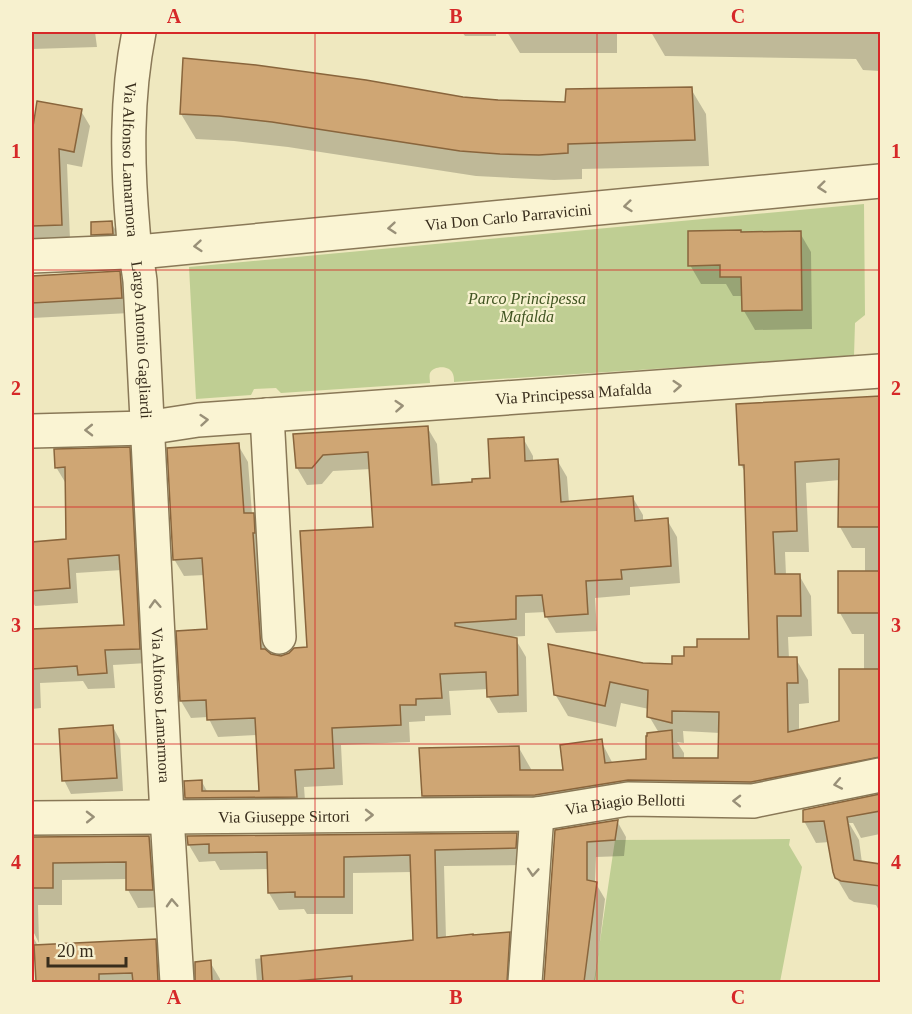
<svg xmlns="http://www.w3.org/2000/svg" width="912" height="1014" font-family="'Times New Roman',serif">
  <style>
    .green { fill: #bfce93 }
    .shadow { fill: #0003; fill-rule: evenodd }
    .building { fill: #cfa674; stroke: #89653c; stroke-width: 1.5 }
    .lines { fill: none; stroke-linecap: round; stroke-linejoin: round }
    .minor-casing { stroke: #897857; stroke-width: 36 }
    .minor { stroke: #faf4d3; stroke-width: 33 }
    .oneway { stroke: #999078 }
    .grid { fill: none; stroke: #d62828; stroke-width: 1.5; stroke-opacity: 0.55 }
    .labels { text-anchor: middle; stroke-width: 4.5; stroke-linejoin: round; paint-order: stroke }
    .street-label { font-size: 16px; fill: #382d1c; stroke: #f7f1cf }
    .park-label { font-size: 16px; font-style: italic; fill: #415522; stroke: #f7f1cf }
    .neatline { fill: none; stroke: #d62828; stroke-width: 2 }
    .grid-label { font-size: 20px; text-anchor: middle; font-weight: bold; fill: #d62828 }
  </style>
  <rect width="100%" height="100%" fill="#efe8bf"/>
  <path class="green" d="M864 204 865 315 855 323 854 356 454 382C454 379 454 375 452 372 448 365 433 366 430 373 429 376 430 380 430 383L281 393 276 388 254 389 251 395 196 399 189 267Z
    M790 839 789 845 802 867 780 982H594L615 840Z"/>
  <path class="shadow" d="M32 32H95L97 47 32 49Z
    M462 32H496V36H465Z
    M507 32H617V53H520Z
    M651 32H880V71L863 70 856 59 665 56Z
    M691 89 706 114 709 166 582 169V179L554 180 476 176 288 147 234 141 196 139 181 114 463 98 566 103Z
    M81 111 90 126 82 167 67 164 70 240 32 241V137Z
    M111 223 115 229V240H96L93 234Z
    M800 233 811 252 812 329 755 330 744 311 743 296H733L726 284H701L690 265 741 234Z
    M119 273 128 288 130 313 32 318V278Z
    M880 397V779L436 817 423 796 519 748 531 769V772L564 771 601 741 613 764 647 761 659 733 649 716V709L621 703 616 727 568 716 555 694 643 665H673L686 657 751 640 745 472 741 465 738 406ZM840 480V527L852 548H865V572L840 613 852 634H864V670L841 722 799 731V704L809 703 808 680 796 659H789L788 637 812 636 811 596 799 575H786L785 552H809L806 483ZM683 731 720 733V760H684V753L677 742 684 743Z
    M427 427 437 444 440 486 474 483 492 479 523 438 533 456V462L557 460 567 477 569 503 633 498 643 515V522L667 520 677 537 680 583 630 587V595L595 598 597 631 556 633 546 616V612L525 613V636L507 637 516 640 526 657 527 712 498 713 488 696V689L449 691 451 715 425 716V721L409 722 410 742 341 745 343 785 304 787 306 814 196 815 186 798 202 782 208 793 261 792 257 735 218 737 208 717 191 718 181 701 209 631 205 575 184 576 174 559 238 445 248 462 252 514 263 531 262 550 269 654 279 657 308 649 374 528 371 469 333 471 322 484 307 485 297 468 295 435Z
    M129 449 137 464 148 663 113 665 115 688 88 689 83 681 40 683 41 708 32 709V631L125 626 122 570 76 573 78 603 35 606 32 600V543L68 540 66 482H65L56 467Z
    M113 727 120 740 123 791 71 794 64 780Z
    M880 796V834L861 838 853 823H849L859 840 862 863 880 865V912L876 905 854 902 849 899 836 877 830 842 816 843 804 821V811Z
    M617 821 626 837 624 856 596 857 595 882 605 899 595 982H545L556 831Z
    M516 834 526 852 525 865 444 866 446 938 509 934 519 951 517 982H257L255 959 415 941 412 872 353 873V914H307L304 909 279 910 269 893V869L220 870 215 861 199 862 189 845Z
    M149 837 159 855 162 907 138 908 128 890V879L62 880V905H38L39 943 32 929V838Z
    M32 935 38 946 155 940 165 957 166 982H37L35 948H32Z
    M210 962 220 979V982H197Z"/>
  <path class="building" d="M183 58 256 65 366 80 463 97 498 100 565 102 566 89 692 87 695 140 568 144V153L539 155 500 154 460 151 272 122 219 116 180 114Z
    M37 101 82 109 74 152 59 149 62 225 32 226V133Z
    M112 221 113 234 91 235V222Z
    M741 230V232L801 231 802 310 742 311 741 277H720V265L688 266V231Z
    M120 271 122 298 32 303V276Z
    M880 396V527H838L839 459 795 462 797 531 773 532 775 574H800L801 616H777L778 657H797L798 683H787L788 732 839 721V669H880V757L751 782 628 780 535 795 422 796 419 748 519 746 520 770H563L560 745 602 739 605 763 646 759V736H647V733L672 730 673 758H718L719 712 672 711V723L647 717 648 690 610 682 605 706 554 695 548 644 643 663 672 664V656H684V647H697V639H749L744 465H739L736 404Z
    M428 426 432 485 472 482V479L490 478 488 439 524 437 525 461 558 459 561 502 633 496 635 521 668 518 671 566 621 570 622 579 586 581 588 614 545 617 542 595 516 596V619L455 623V626L517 638 518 695 487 697 486 672 440 674 442 698 416 699V705H400L401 725 332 728 334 768 295 770 297 797 185 798 184 781 202 780V791H259L255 718 207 720 206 700 180 701 176 631 207 629 202 558 173 560 167 448 239 443 244 513H254L255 533H253L261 649H265L271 654 281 656 289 653 294 648 307 647 300 531 373 527 368 452 323 455 312 468H296L293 434Z
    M130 447 140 649 105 650 107 673 78 675 77 666 32 669V629L124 625 119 555 68 559 70 588 32 591V542L66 539 65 467 55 468 54 449Z
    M838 571H880V613H838Z
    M113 725 117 778 62 781 59 729Z
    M880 794V811L847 817 854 860 880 864V886L841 881 835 878 833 872 824 821 803 822V810Z
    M618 820 615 840 587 842V880L597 882 584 982H544L555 830Z
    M517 833 516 848 435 850 437 938 473 934V935L510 932 507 982H352V976L283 982H263L261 956 413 940 410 855 344 857V897H295V892L268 893 267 852 209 853V844L188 845 187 836Z
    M149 836 153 890H126V862L53 863V888H32V837Z
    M156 939 158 982H133L132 973 99 974V982H36L34 945Z
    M211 960 212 982H195V962Z"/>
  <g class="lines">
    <defs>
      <g id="minor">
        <path id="s1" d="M139 32C126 98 127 163 133 230 134 247 138 264 140 281L167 816 177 982"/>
        <path id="s2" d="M32 256 149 251 880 181"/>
        <path d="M267 415 279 637"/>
        <path id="s3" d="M32 431 146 428 198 420 880 371"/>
        <path id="s4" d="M32 818 537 814 628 799 753 801 880 775"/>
        <path d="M525 982 537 814"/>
      </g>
    </defs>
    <use href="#minor" class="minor-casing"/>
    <use href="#minor" class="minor"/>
  </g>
  <defs><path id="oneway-chevron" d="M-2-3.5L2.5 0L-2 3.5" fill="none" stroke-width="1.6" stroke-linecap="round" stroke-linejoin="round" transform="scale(1.5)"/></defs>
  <g class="oneway">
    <use href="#oneway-chevron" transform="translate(822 187) rotate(174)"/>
    <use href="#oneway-chevron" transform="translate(628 206) rotate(174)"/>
    <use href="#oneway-chevron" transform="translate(392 228) rotate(175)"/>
    <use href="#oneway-chevron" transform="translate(198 246) rotate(175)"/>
    <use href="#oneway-chevron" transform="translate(677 386) rotate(-4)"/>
    <use href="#oneway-chevron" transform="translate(399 406) rotate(-4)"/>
    <use href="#oneway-chevron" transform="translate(204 420) rotate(-5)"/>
    <use href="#oneway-chevron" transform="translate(89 430) rotate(179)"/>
    <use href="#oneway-chevron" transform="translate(155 604) rotate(-93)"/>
    <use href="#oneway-chevron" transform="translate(838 784) rotate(169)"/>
    <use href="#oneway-chevron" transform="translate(737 801) rotate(-179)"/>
    <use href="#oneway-chevron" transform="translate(369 815)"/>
    <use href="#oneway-chevron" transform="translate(90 817) rotate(-1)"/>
    <use href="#oneway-chevron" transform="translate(533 872) rotate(94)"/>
    <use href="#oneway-chevron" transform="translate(172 903) rotate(-93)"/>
  </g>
  <path class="grid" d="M315 32V982M597 32V982M32 270H880M32 507H880M32 744H880"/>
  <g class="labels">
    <g class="street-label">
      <text dy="6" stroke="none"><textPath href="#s1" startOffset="128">Via Alfonso Lamarmora</textPath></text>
      <text dy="6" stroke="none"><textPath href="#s2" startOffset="478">Via Don Carlo Parravicini</textPath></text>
      <text dy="6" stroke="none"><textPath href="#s1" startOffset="309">Largo Antonio Gagliardi</textPath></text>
      <text dy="6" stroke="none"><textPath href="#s3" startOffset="543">Via Principessa Mafalda</textPath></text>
      <text dy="6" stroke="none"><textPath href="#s1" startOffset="675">Via Alfonso Lamarmora</textPath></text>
      <text dy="6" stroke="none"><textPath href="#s4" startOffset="594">Via Biagio Bellotti</textPath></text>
      <text dy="6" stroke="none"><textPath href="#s4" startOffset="252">Via Giuseppe Sirtori</textPath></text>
    </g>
    <g class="park-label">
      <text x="527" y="304">Parco Principessa<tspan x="527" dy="18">Mafalda</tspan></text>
    </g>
  </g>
  <rect width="912" height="1014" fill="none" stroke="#f7f1cf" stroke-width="66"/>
  <path d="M48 957v9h78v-9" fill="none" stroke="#382d1c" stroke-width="3"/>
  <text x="57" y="957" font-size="18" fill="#382d1c" stroke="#f7f1cf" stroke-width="4.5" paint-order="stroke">20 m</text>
  <rect x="33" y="33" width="846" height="948" class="neatline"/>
  <g class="grid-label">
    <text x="174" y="23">A</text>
    <text x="456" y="23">B</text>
    <text x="738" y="23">C</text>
    <text x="16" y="158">1</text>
    <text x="896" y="158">1</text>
    <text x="16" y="395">2</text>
    <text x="896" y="395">2</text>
    <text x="16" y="632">3</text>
    <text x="896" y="632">3</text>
    <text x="16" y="869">4</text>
    <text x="896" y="869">4</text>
    <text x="174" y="1004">A</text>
    <text x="456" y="1004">B</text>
    <text x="738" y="1004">C</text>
  </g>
</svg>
